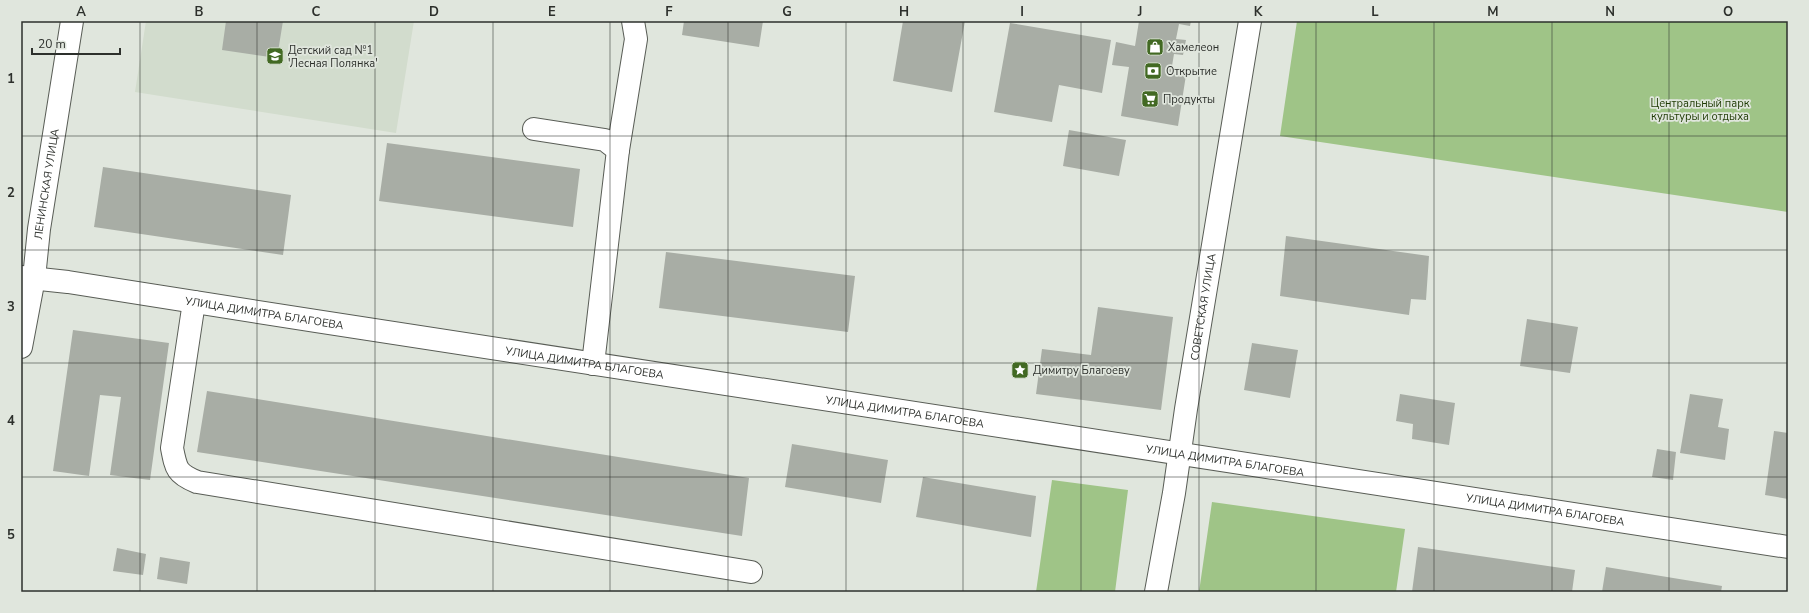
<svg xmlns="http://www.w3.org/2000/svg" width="1809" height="613" font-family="'Nunito Sans',sans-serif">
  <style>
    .built { fill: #d2dccd }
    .green { fill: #9fc487 }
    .building { fill: #a8ada5 }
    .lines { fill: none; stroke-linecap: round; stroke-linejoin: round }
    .minor-casing { stroke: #595d56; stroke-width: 24 }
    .minor { stroke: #fff; stroke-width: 22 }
    .grid { fill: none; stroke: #2d302c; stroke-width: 1; stroke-opacity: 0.55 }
    .labels { text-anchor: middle; stroke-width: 3.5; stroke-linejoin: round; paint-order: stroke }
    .poi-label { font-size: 11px; fill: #2d302c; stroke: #e0e6dd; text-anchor: start }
    .park-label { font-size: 11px; fill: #1d3902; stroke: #e0e6dd }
    .street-label { font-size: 11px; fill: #2d302c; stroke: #e0e6dd }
    .neatline { fill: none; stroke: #2d302c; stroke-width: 1.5 }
    .grid-label { font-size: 13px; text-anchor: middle; font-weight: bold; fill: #2d302c }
  </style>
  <rect width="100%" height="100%" fill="#e0e6dd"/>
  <path class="built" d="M146 21H414L396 133 135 92Z"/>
  <path class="green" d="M1297 21H1788V212L1280 136Z
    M1052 480 1128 490 1115 592H1036Z
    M1212 502 1405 529 1396 592H1199Z"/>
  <path class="building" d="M226 21H283L277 58 222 50Z
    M684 21H763L759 47 682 35Z
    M903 21H965L952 92 893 81Z
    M1139 21H1191L1190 26 1179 24 1176 39 1186 40 1183 55 1174 54 1171 72 1186 75 1178 126 1121 116 1129 67 1112 65 1116 42 1135 46Z
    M1010 23 1111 40 1102 93 1059 85 1052 122 994 112Z
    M1069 130 1126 140 1119 176 1063 166Z
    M387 143 580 169 573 227 379 201Z
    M103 167 291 195 283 255 94 227Z
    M1286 236 1429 256 1426 300 1411 299 1409 315 1280 296Z
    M666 252 855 276 848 332 659 308Z
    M1098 307 1173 317 1161 410 1036 394 1042 349 1091 355Z
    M1527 319 1578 327 1570 373 1520 366Z
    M73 330 169 343 150 480 110 475 121 397 100 395 89 476 53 471Z
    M1252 343 1298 350 1290 398 1244 390Z
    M207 391 749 478 742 536 197 452Z
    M1400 394 1455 403 1449 445 1412 439 1413 424 1396 421Z
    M1690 394 1723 399 1718 427 1729 429 1725 460 1680 453Z
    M1774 431 1788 433V499L1765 495Z
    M792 444 888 460 881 503 785 487Z
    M1657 449 1676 452 1673 480 1652 477Z
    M923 477 1036 496 1031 537 916 517Z
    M1418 547 1575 570 1572 592H1412Z
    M117 548 146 554 143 575 113 571Z
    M160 557 190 562 187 584 157 579Z
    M1606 567 1722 586 1721 592H1602Z"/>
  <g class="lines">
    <defs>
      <g id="minor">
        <path d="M534 129 605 140 618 150"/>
        <path id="s1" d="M21 277 68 282C641 373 1215 458 1788 547"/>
        <path d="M194 302 172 448C176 469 177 474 197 482L751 572"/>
        <path id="s2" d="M21 347 34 278 39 229 72 21"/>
        <path d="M593 364 618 150 636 39 633 21"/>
        <path id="s3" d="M1156 592 1174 493 1186 409 1250 21"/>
      </g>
    </defs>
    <use href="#minor" class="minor-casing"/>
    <use href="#minor" class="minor"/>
  </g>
  <path class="grid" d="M140 21V592M257 21V592M375 21V592M493 21V592M610 21V592M728 21V592M846 21V592M963 21V592M1081 21V592M1199 21V592M1316 21V592M1434 21V592M1552 21V592M1669 21V592M21 136H1788M21 250H1788M21 363H1788M21 477H1788"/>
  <defs>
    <symbol id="shop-square" viewBox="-11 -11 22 22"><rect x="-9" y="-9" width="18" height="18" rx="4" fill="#426923" stroke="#e0e6dd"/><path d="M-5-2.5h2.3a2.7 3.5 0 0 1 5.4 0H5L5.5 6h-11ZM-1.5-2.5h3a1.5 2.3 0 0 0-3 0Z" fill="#fff"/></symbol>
    <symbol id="school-square" viewBox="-11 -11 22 22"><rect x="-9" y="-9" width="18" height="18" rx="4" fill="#426923" stroke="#e0e6dd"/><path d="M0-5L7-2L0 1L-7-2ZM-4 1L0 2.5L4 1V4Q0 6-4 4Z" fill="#fff"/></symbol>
    <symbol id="bank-square" viewBox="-11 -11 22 22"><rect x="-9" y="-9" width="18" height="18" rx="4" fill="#426923" stroke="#e0e6dd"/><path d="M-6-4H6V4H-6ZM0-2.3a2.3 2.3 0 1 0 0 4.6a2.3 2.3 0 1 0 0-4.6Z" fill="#fff"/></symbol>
    <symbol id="supermarket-square" viewBox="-11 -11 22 22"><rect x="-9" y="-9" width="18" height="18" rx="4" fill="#426923" stroke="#e0e6dd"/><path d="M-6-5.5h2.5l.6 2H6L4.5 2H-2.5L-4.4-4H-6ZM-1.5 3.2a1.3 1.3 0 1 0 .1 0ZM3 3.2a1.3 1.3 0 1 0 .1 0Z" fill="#fff"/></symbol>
    <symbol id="sight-square" viewBox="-11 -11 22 22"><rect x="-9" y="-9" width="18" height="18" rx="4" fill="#426923" stroke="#e0e6dd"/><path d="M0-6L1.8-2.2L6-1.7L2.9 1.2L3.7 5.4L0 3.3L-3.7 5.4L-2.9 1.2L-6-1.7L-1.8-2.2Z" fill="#fff"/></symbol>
  </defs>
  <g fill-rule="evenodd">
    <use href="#shop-square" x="1145" y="37" width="20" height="20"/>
    <use href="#school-square" x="265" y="46" width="20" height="20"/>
    <use href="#bank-square" x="1143" y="61" width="20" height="20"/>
    <use href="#supermarket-square" x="1140" y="89" width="20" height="20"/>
    <use href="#sight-square" x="1010" y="360" width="20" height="20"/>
  </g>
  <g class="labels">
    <g class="poi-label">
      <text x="1168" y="51">Хамелеон</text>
      <text x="288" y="54">Детский сад №1<tspan x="288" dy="13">'Лесная Полянка'</tspan></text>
      <text x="1166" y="75">Открытие</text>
      <text x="1163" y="103">Продукты</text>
      <text x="1033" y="374">Димитру Благоеву</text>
    </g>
    <g class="park-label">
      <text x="1700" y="107">Центральный парк<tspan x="1700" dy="13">культуры и отдыха</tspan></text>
    </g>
    <g class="street-label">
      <text dy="4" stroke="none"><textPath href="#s2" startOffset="165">ЛЕНИНСКАЯ УЛИЦА</textPath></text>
      <text dy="4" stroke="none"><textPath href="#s3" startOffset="289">СОВЕТСКАЯ УЛИЦА</textPath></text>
      <text dy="4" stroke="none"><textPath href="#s1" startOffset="246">УЛИЦА ДИМИТРА БЛАГОЕВА</textPath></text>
      <text dy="4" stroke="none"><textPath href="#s1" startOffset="570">УЛИЦА ДИМИТРА БЛАГОЕВА</textPath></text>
      <text dy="4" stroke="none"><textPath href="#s1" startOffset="894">УЛИЦА ДИМИТРА БЛАГОЕВА</textPath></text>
      <text dy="4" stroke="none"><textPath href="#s1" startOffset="1218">УЛИЦА ДИМИТРА БЛАГОЕВА</textPath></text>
      <text dy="4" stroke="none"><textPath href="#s1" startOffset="1542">УЛИЦА ДИМИТРА БЛАГОЕВА</textPath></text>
    </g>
  </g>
  <rect width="1809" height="613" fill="none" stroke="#e0e6dd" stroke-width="44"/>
  <path d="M32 48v6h88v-6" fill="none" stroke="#2d302c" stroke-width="2"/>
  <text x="38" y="48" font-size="12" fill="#2d302c" stroke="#e0e6dd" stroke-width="3" paint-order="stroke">20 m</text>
  <rect x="22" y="22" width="1765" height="569" class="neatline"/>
  <g class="grid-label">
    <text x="81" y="16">A</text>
    <text x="199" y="16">B</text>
    <text x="316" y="16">C</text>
    <text x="434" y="16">D</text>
    <text x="552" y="16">E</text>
    <text x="669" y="16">F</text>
    <text x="787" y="16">G</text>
    <text x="904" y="16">H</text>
    <text x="1022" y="16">I</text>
    <text x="1140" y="16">J</text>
    <text x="1258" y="16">K</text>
    <text x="1375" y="16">L</text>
    <text x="1493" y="16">M</text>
    <text x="1610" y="16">N</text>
    <text x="1728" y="16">O</text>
    <text x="11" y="83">1</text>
    <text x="11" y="197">2</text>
    <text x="11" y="311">3</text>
    <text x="11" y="425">4</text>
    <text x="11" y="539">5</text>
  </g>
</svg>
